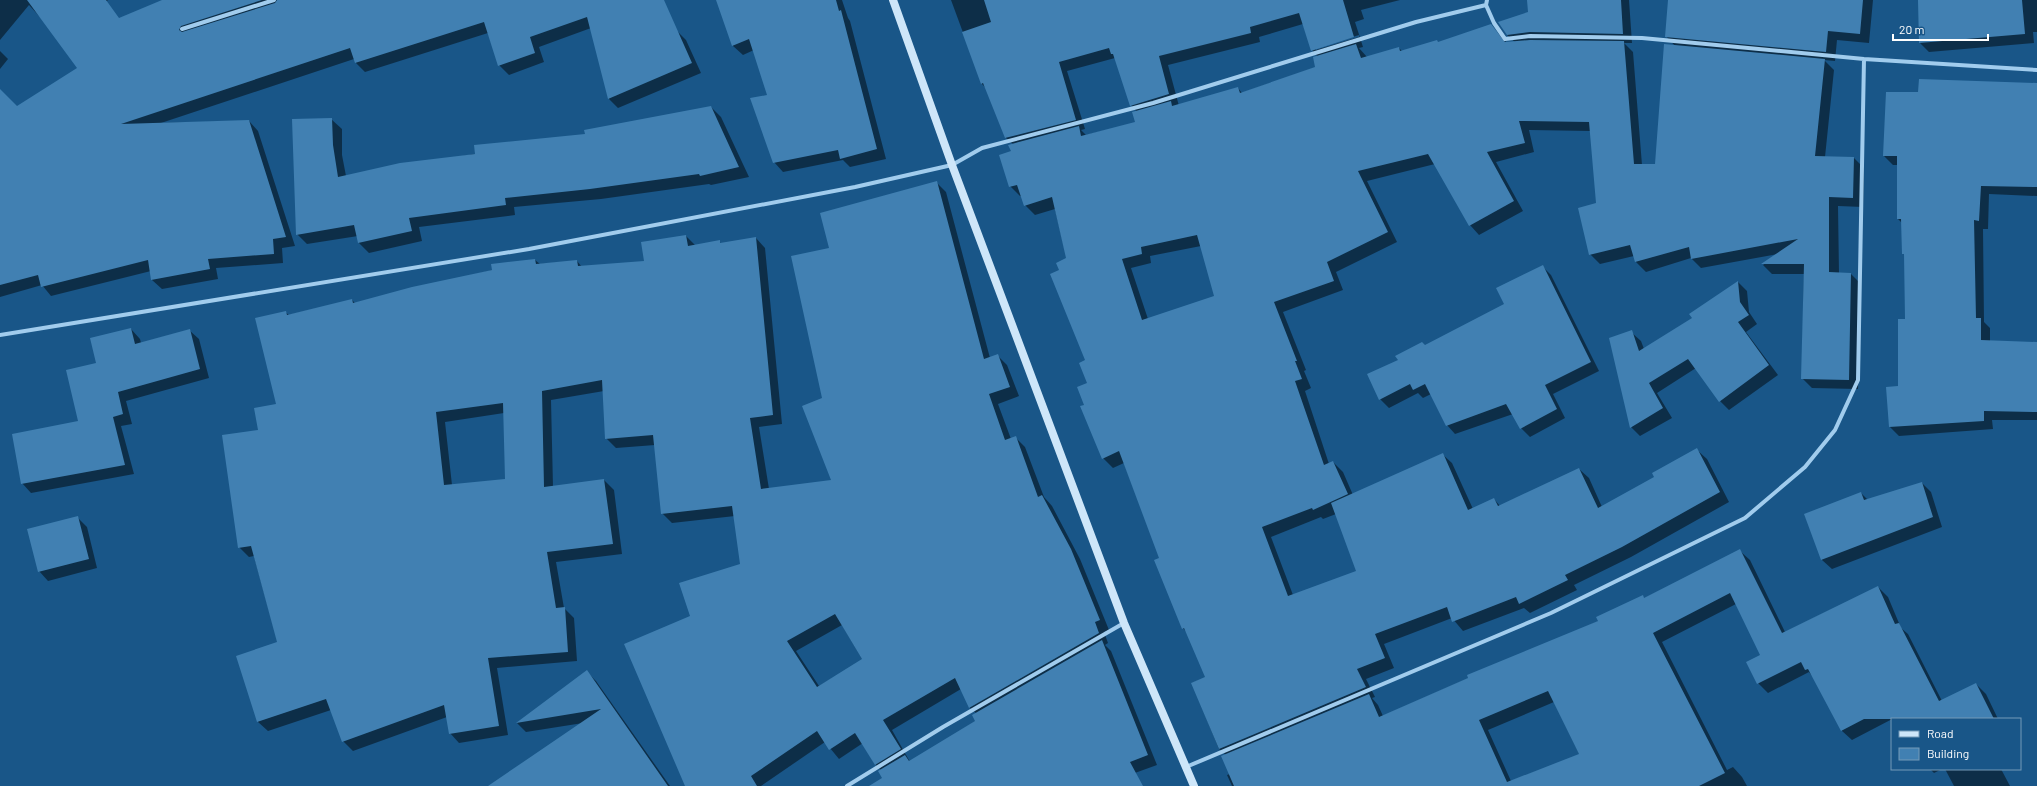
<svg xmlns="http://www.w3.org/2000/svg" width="2037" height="786" font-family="Barlow,sans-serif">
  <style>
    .shadow { fill: #0007; fill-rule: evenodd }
    .building { fill: #4180b2; fill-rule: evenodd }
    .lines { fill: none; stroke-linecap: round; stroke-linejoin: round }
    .street { stroke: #a1cced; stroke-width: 4 }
    .secondary { stroke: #cee6f9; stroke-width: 8 }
  </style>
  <rect width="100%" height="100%" fill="#195688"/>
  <path class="shadow" d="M0 0H108L61 40 29 5 0 40Z
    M165 0H662L677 31 686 40 701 73 618 108 609 99 591 28 539 47 544 62 509 75 499 65 488 33 365 72 356 63 354 59 161 123 249 121 258 131 295 246 282 248 283 263 216 268 218 279 162 289 152 280 151 271 51 296 42 285 0 297V91L17 108 142 155 60 43Z
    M718 0H842L848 18 850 21 886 159 850 167 843 160 783 172 774 162 768 96 754 50 743 55 733 46Z
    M951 0H1400L1361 10 1364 19 1355 22 1363 47 1359 48 1367 57 1399 48 1402 51 1438 43 1491 26 1507 43 1515 42 1507 35 1529 13 1528 0H1629L1632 43H1624L1633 52 1642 165H1656L1675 46 1666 36 1669 0H1873L1869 43 1837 40 1835 61 1824 60 1834 70 1825 157 1854 158 1864 168 1863 207 1838 206 1839 274H1851L1861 284 1858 389 1812 388 1802 378 1804 274H1772L1763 265 1778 254 1701 268 1691 258 1646 272 1636 262 1634 256 1600 264 1590 254 1597 204 1591 131 1529 130 1534 152 1496 162 1523 211 1479 235 1470 225 1435 164 1367 181 1397 242 1336 272 1343 290 1283 312 1306 370 1304 371 1311 388 1305 391 1329 464 1333 462 1343 472 1353 495 1442 454 1452 463 1473 509 1494 499 1500 506 1579 469 1589 478 1602 507 1655 478 1697 450 1707 459 1729 502 1631 557 1574 585 1577 590 1530 613 1524 608 1463 631 1452 618 1384 644 1394 668 1366 679 1375 697 1372 698 1378 705 1383 716 1599 621 1740 551 1750 560 1785 632 1878 587 1888 597 1901 628 1908 634 1942 701 1976 684 1986 694 1998 719H1901L1898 716 1852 740 1842 731 1813 677 1809 672 1768 693 1758 683 1762 656 1736 604 1662 642 1727 770 1733 767 1742 777 1747 786H1232L1227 775 1230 774 1226 755 1219 749 1192 683 1207 677 1188 634 1183 628 1160 558 1124 463 1113 468 1103 458 1085 405 1088 383 1087 361 1061 271 1067 259 1055 209 1035 215 1025 205 1022 196H1020L1010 186 1013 144 1006 138 986 88 982 84ZM1303 24 1312 50 1318 57 1317 67 1242 93 1238 88 1179 106 1168 65 1260 42 1259 37ZM1359 35V37L1316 50V48ZM1115 58 1131 105 1137 112 1136 123 1086 135 1081 130 1085 129 1067 71ZM1201 246 1215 297 1148 319 1131 268 1151 263 1150 256ZM1336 514 1357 572 1293 595 1271 537 1321 517 1323 519ZM1554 702 1580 755 1511 781 1488 730Z
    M1919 0H2037V32H2033L2034 43 1929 52 1920 43Z
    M0 51 8 59 0 69Z
    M2037 84V196L1989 194 1988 229H1983L1984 322 1990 328V342L2037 343V420H1992L1993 429 1899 436 1889 426 1899 387 1906 320 1905 255 1903 253 1902 223 1898 219V165H1893L1884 156 1919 93Z
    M711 107 721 117 749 177 711 185 709 184 601 199 514 207 515 215 419 227 422 241 369 253 359 243 358 236 307 244 297 234 331 119 342 129V155L346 176 586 135Z
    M936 182 946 192 990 358 997 355 1007 365 1019 396 998 404 1011 439 1015 437 1025 447 1044 497 1052 506 1080 559 1109 630 1104 632 1108 643 1105 645 1111 651 1157 765 1121 778 1128 786H888L881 770 875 764 863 743 839 759 825 742 761 786H686L691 616 741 564 735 516 672 523 662 513 655 445 616 448 606 438 604 391 551 400 553 487 604 480 614 490 622 554 556 562 564 608 574 618 577 661 497 668 508 735 459 743 450 733 447 717 353 751 343 741 331 710 268 731 258 722 278 643 254 556 249 557 239 547 259 431 277 405 285 312 289 315 352 300 355 303 535 260 540 264 577 261 582 267 645 262 686 236 696 246 719 242 722 244 756 238 765 248 782 424 759 427 769 489 832 481 823 399 830 249ZM504 413 506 480 452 485 445 422ZM842 625 863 660 819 686 796 651ZM961 689 970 708 976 713V721L910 762 892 730Z
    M1542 266 1551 275 1599 371 1553 394 1565 418 1530 437 1521 428 1513 414 1455 434 1447 425 1431 394 1423 398 1418 393 1389 408 1380 399 1399 361 1505 305Z
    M1738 282 1747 291 1749 312 1757 324 1746 332 1778 375 1729 410 1720 401 1696 368 1657 393 1672 418 1640 436 1631 427V332L1641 341 1644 349 1693 318Z
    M131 329 140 339 141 343 189 330 199 339 209 378 126 401 132 424 121 426 134 474 31 493 22 483 79 422 97 364Z
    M1922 483 1931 492 1942 527 1832 569 1822 560 1805 515 1861 493 1868 500Z
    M77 517 87 527 97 568 48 581 39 571Z
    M587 672 596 681 670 786H520L583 723 526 732 517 723Z
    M1930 769H1942L1934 773Z
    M1945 769H2001L2010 786H1954Z"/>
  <path class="building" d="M27 0H106L119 18 162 0H262L181 26 179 30 182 32 275 3 277 0H664L692 63 608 99 587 17 530 37 535 53 498 66 484 22 355 63 350 48 121 124 249 120 286 237 273 239 274 254 208 259 210 269 151 280 148 260 41 287 38 275 0 285V89L17 106 77 68Z
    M716 0H836L839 11 841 10 877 149 840 159 838 150 773 163 750 98 767 95 749 39 732 46Z
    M984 0H1343L1354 37 1311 51 1299 13 1250 27 1251 33 1159 56 1169 94 1130 106 1113 54H1111L1109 48 1059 62 1076 120 1005 138 983 83 981 84 962 32 991 22Z
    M1527 0H1621L1623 34 1530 32 1507 35 1498 22 1528 12Z
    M1668 0H1863L1860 34 1828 31 1826 52 1665 37Z
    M1918 0H2022L2025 34 1919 43Z
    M1491 24 1505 42 1530 40 1624 41 1634 164H1655L1664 44 1825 59 1815 156 1854 157 1853 198 1829 197V272L1851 273 1849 380 1801 379 1804 264H1761L1798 239 1691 259 1689 247 1635 262 1630 245 1589 255 1578 208 1596 203 1589 122 1519 121 1525 143 1487 152 1514 201 1469 226 1428 154 1358 171 1388 232 1327 262 1334 281 1274 302 1297 361H1295L1302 379 1295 381 1324 465 1333 461 1348 494 1313 510 1312 508 1262 527 1288 596 1356 571 1331 503 1443 453 1468 510 1494 498 1498 506 1579 468 1598 508 1654 477 1652 473 1697 448 1720 492 1622 547 1565 575 1568 580 1519 604 1516 597 1452 622 1447 607 1375 634 1385 658 1357 669 1366 687 1219 749 1191 683 1205 677 1184 628 1182 629 1154 560 1159 558 1119 451 1102 459 1080 406 1084 405 1077 387 1087 383 1079 363 1085 360 1050 274 1059 270 1056 263 1066 258 1052 197 1024 206 1017 185 1009 187 999 155 1011 151 1008 145 1079 126 1081 136 1135 122 1132 112 1171 101 1172 106 1238 87 1240 93 1315 67 1313 57 1356 44 1361 58 1399 47 1400 51 1437 40 1438 42ZM1197 235 1214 296 1142 320 1122 259 1142 254 1141 247Z
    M1919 79 2037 83V187L1981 186 1979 221 1974 220 1976 318H1981V340L2037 342V412L1984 411V421L1889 427 1886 387 1898 386V319H1905L1904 254H1902L1901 219H1897V156H1883L1886 92H1918Z
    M711 106 739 167 700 176 699 174 590 189 505 198 506 205 409 218 412 231 358 243 354 225 296 235 292 119 332 118 333 145 338 177 400 163 475 154 474 145 585 134 584 130Z
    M937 181 984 359 998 354 1010 387 989 394 1005 440 1016 436 1038 497 1042 495 1071 549 1100 620 1095 622 1099 633 969 708 955 678 883 720 901 749 875 765 855 733 829 750 817 731 751 776 757 786H685L624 644 690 616 679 583 740 564 732 506 661 514 653 435 605 439 602 380 542 391 544 487 604 479 613 544 547 552 556 608 565 607 568 652 488 658 499 726 449 734 444 705 342 742 326 699 257 722 236 656 277 642 251 546 238 548 222 435 258 430 254 408 276 404 255 318 286 311 287 315 352 299 353 303 412 287 492 270 491 264 535 259 536 264 577 260 578 266 644 261 641 242 686 235 688 246 720 240V243L756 237 773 415 750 418 761 489 831 480 802 406 822 398 791 256 829 248 820 213ZM503 403 505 479 444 485 436 412ZM835 614 862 659 817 687 787 641Z
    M1543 265 1591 362 1545 385 1557 409 1520 429 1506 404 1446 426 1425 384 1413 390 1410 384 1379 400 1367 374 1398 360 1395 356 1422 342 1425 345 1504 304 1496 288Z
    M1738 281 1740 302 1749 315 1738 322 1769 365 1719 402 1688 359 1649 383 1663 408 1630 428 1609 338 1632 330 1639 351 1692 318 1689 314Z
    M131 328 135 344 190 329 200 369 118 392 123 414 113 417 125 465 21 484 12 434 78 421 66 370 96 363 90 338Z
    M1922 482 1933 517 1821 560 1804 514 1861 492 1864 500Z
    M78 516 89 559 38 572 27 529Z
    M1740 549 1782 633 1878 586 1895 624 1899 623 1939 701 1976 683 1994 719H1864L1841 731 1808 669 1805 670 1801 662 1757 684 1746 662 1760 655 1730 593 1653 633 1725 773 1699 786H1234L1221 756 1369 694 1379 717 1468 678 1467 675 1598 621 1596 617 1643 595 1644 598ZM1548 691 1579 754 1507 782 1479 720Z
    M1102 640 1148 755 1130 762 1143 786H869L882 778 878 771 905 755 909 761 975 721 972 715Z
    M587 670 668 786H488L601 709 516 723Z"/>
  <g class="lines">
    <path class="street" d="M1487 0 1486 5 1494 23 1505 39 1530 36 1642 38 1864 59 2037 70
      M182 29 274 0
      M0 335 529 249 855 187 952 165 982 148 1153 103 1416 22 1486 5
      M1186 767 1551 613 1745 518 1805 467 1835 430 1858 380 1864 59
      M847 786 943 727 1124 623"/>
    <path class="secondary" d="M893 0 952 165 1124 623 1194 786"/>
  </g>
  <rect x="1891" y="718" width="130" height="52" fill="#195688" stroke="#759ab8"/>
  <rect x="1899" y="731" width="20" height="6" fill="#cee6f9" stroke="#759ab8"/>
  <text x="1927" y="738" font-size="12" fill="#ffffff">Road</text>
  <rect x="1899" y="748" width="20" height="12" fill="#4180b2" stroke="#759ab8"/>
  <text x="1927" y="758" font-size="12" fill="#ffffff">Building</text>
  <path d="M1893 34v6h95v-6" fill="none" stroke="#ffffff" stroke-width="2"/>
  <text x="1899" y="34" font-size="12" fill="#ffffff" stroke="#195688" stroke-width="3" paint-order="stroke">20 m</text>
</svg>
